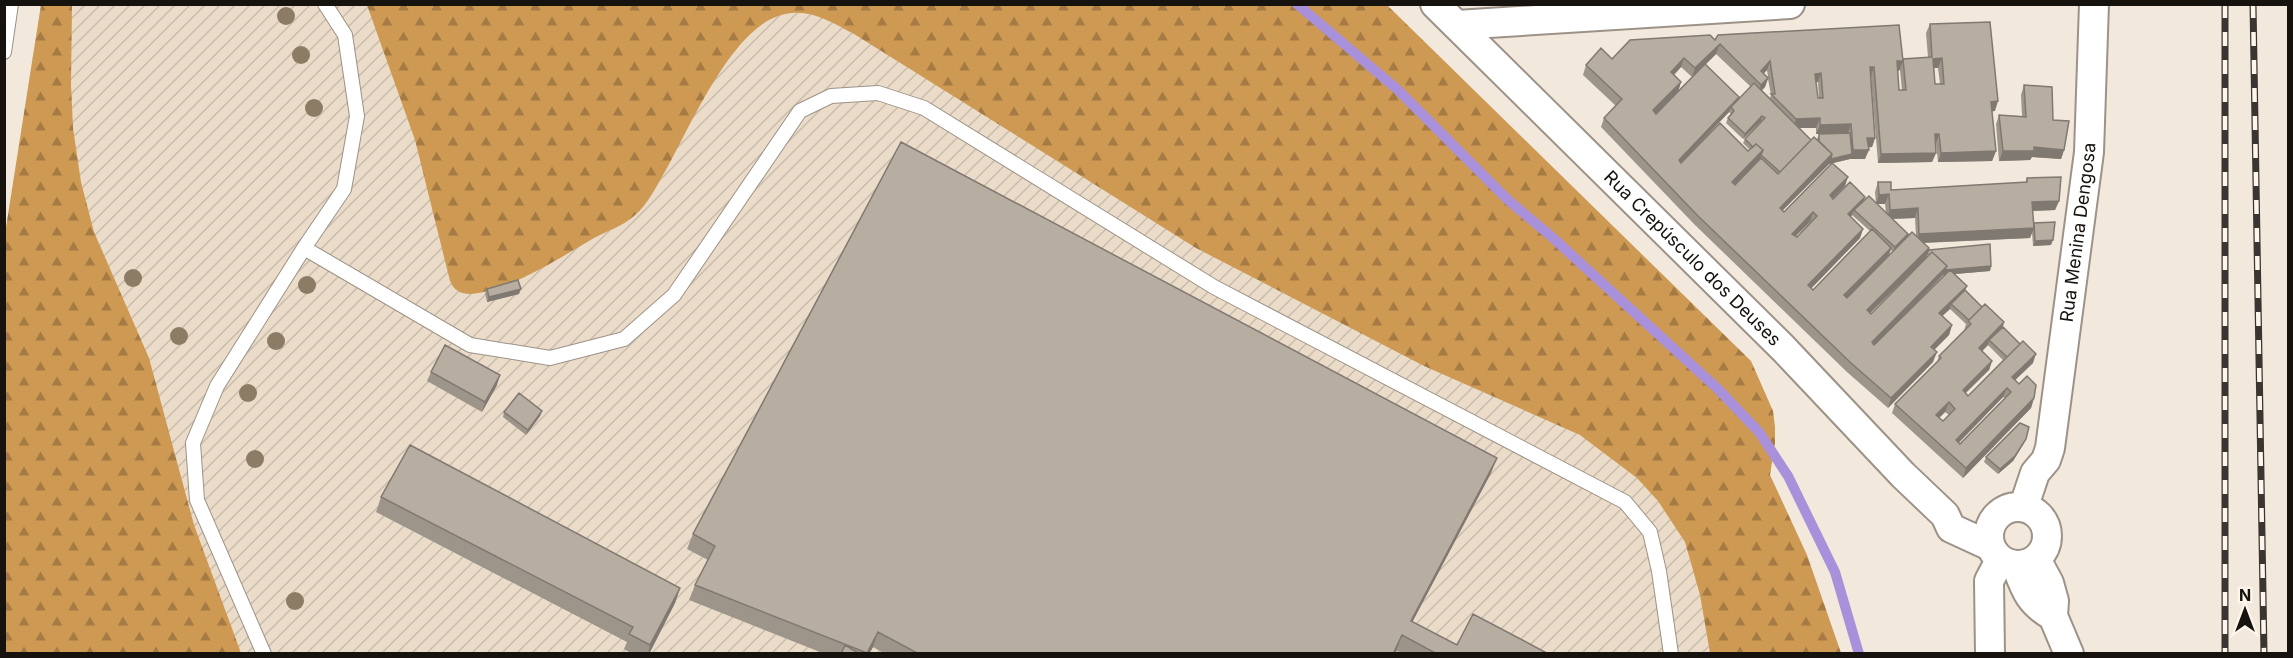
<svg xmlns="http://www.w3.org/2000/svg" width="2293" height="658" font-family="Inter,sans-serif">
  <style>
    .industrial { fill: url(#industrial-furrows) }
    .forest { fill: url(#forest-firs) }
    .lines { fill: none; stroke-linecap: round; stroke-linejoin: round }
    .stream { stroke: #a891da; stroke-width: 10 }
    .lane-casing { stroke: #9c9287; stroke-width: 16 }
    .street-casing { stroke: #9c9287; stroke-width: 32 }
    .lane { stroke: #fff; stroke-width: 14 }
    .street { stroke: #fff; stroke-width: 28 }
    .rail-casing { stroke: #3a3530; stroke-width: 7 }
    .rail { stroke: #fef6ec; stroke-width: 4.5; stroke-dasharray: 14; stroke-linecap: butt }
    .tree { fill: #8d7c65 }
    .wall { fill: #9d958a; fill-rule: evenodd }
    .shaded-wall { fill: #807971 }
    .building { fill: #b7ada1; stroke: #807971; stroke-width: 1.5; fill-rule: evenodd }
    .labels { text-anchor: middle; stroke-width: 4.5; stroke-linejoin: round; paint-order: stroke }
    .street-label { font-size: 18px; fill: #16120e; stroke: #fef6ec }
  </style>
  <defs>
    <pattern id="industrial-furrows" width="10" height="10" patternUnits="userSpaceOnUse" patternTransform="scale(1.5)"><rect width="10" height="10" fill="#ebdcc9"/><path d="M-1 1l2-2M0 10L10 0M9 11l2-2" fill="none" stroke="#c9bcab"/></pattern>
    <pattern id="forest-firs" width="22" height="20" patternUnits="userSpaceOnUse" patternTransform="scale(1.5)"><rect width="22" height="20" fill="#cd9953"/><path d="M5 1l3.5 6h-7zM16 11l3.5 6h-7z" fill="#a57b43"/></pattern>
  </defs>
  <rect width="100%" height="100%" fill="#f3e8dc"/>
  <path class="industrial" d="M41 4 1260 5 1807 555 1841 653 5 654V234Z"/>
  <path class="forest" d="M41 5H72L71 84 73 128 81 182 94 232 149 358 194 525 241 653H5V234Z
    M367 5H1387L1751 361 1773 411 1775 427V443L1770 475 1807 555 1841 653H1710L1700 595 1685 542 1658 501 1637 478 1580 435 1424 366 1196 248 854 34C826 19 801 3 769 20 726 44 691 124 667 168 658 183 648 205 634 216 623 226 607 231 594 238 563 256 531 277 497 288 481 293 458 301 450 281L415 140Z"/>
  <g class="lines">
    <path class="stream" d="M1297 4 1398 90 1508 200 1552 237 1718 389 1759 432 1788 476 1835 572 1859 654"/>
    <defs>
      <path id="lane" d="M4 52 11 4
        M304 248 470 345 550 358 624 339 674 295 800 111 831 96 878 93 924 108 1214 287 1625 502 1650 532 1659 571 1671 654
        M264 654 197 500 193 443 217 386 304 248 344 189 357 116 345 35 325 4"/>
      <g id="street">
        <path id="s1" d="M1435 4 1783 348 1903 475 1945 515 1951 528 1990 546"/>
        <path d="M1457 25 1790 4"/>
        <path id="s2" d="M2024 506 2035 473 2046 460 2050 448 2089 152 2094 4"/>
        <circle cx="2018" cy="536" r="29"/>
        <path d="M2036 559 2049 583 2054 601 2053 616 2069 654"/>
        <path d="M2016 565C2025 589 2029 603 2053 616"/>
        <path d="M1990 654 1989 581 2000 560"/>
      </g>
    </defs>
    <use href="#lane" class="lane-casing"/>
    <use href="#street" class="street-casing"/>
    <use href="#lane" class="lane"/>
    <use href="#street" class="street"/>
    <defs>
      <path id="rail" d="M2225 4V654
        M2253 4 2264 654"/>
    </defs>
    <use href="#rail" class="rail-casing"/>
    <use href="#rail" class="rail"/>
  </g>
  <g class="tree">
    <circle cx="286" cy="16" r="9"/>
    <circle cx="301" cy="55" r="9"/>
    <circle cx="314" cy="108" r="9"/>
    <circle cx="133" cy="278" r="9"/>
    <circle cx="307" cy="285" r="9"/>
    <circle cx="179" cy="336" r="9"/>
    <circle cx="276" cy="341" r="9"/>
    <circle cx="248" cy="393" r="9"/>
    <circle cx="255" cy="459" r="9"/>
    <circle cx="295" cy="601" r="9"/>
  </g>
  <path class="wall" d="M1930 24 1995 111H1992L1996 151 1992 161 1938 162 1936 143H1935L1936 153 1932 162 1878 163 1871 76H1870L1875 138 1872 147H1868L1865 159H1850L1829 164 1782 211 1784 212 1845 186 1832 199 1865 197 1864 200 1876 203 1875 192 1878 182 1891 190 2025 183 2027 178 2059 201 2055 210 2033 211V224L2051 245 2033 246 2032 232 2030 238 1924 243 1929 250 1991 266 1990 271 1955 274 1967 286 1965 290 1982 307 2004 322 2003 327 2033 363 2015 380 2034 398 2031 408 1963 478 1892 413 1895 404 1937 362 1939 356 1964 331 1966 324 1950 309 1942 316 1952 325 1949 335 1934 350 1933 362 1888 408 1847 372 1695 225 1601 127 1604 118 1616 106 1583 75 1586 65 1612 59 1715 40 1903 60 1928 57 1926 33ZM1716 54 1751 87 1737 101 1706 64ZM1681 67 1692 77 1678 91 1681 82 1674 75ZM1934 68H1938L1940 84H1935ZM1767 70 1768 77 1763 74ZM1900 70 1902 90H1899L1897 71ZM1768 79 1771 95 1770 98 1762 90 1765 87ZM1816 82H1818L1819 98H1818ZM1729 112 1731 114 1728 118 1726 123 1743 139 1761 121 1745 139 1743 143 1750 150 1748 151 1681 163ZM1800 128H1816V134L1842 133 1819 134 1817 139 1811 140ZM1877 204H1885L1886 213ZM1852 215 1870 231 1813 290 1811 288 1860 238 1863 229 1851 217ZM1915 218 1916 236 1888 257 1891 250 1893 252 1906 239 1908 234 1892 219ZM1810 222H1811L1797 237 1795 236ZM1925 258 1871 314 1870 313ZM1943 275H1944L1916 303ZM1988 345 2003 360 1968 396 1966 393 1989 370 1992 361 1982 351ZM2003 397 2005 398 1960 444 1959 443ZM1945 412 1949 415 1943 421 1939 418Z
    M2024 85 2053 120 2064 150 2061 159 2032 157 2030 160 1999 161 1996 124 1999 115 2022 116 2021 95Z
    M487 289 519 294 487 302 485 293Z
    M431 372 497 385 482 412 427 381Z
    M542 411 540 416 526 435 503 417 504 412Z
    M2024 443 2013 461 1998 474 1984 462 1986 457Z
    M1491 473 1412 622 1457 645 1544 654H1403L1397 651 1395 654H885L873 647 869 654H825L689 600 695 585 708 560 687 549 693 534Z
    M381 497 680 588 675 603 649 654H632L624 649 627 642 376 512Z"/>
  <path class="shaded-wall" d="M1720 44 1716 54 1692 78 1695 68Z
    M1684 58 1681 67 1668 81 1671 72Z
    M1942 58 1938 68H1930L1933 59Z
    M1770 61 1767 70 1757 81 1761 71Z
    M1897 61H1903L1899 71H1893Z
    M1870 67H1874L1871 76H1866Z
    M1821 73 1818 82 1812 83 1815 74Z
    M1768 78 1765 87 1758 94 1761 85Z
    M1681 82 1678 92 1650 119 1653 110Z
    M1739 97 1735 106 1731 107 1729 112 1675 169 1679 160Z
    M1998 101 1995 111 1988 112 1991 102Z
    M1762 116 1761 121 1743 139 1745 134Z
    M1820 118 1816 128H1793L1796 119Z
    M1851 124 1848 133 1816 134 1820 125Z
    M1935 134H1939L1936 143 1931 144Z
    M1867 138H1875L1872 147 1864 148Z
    M2034 147 2064 150 2061 159 2032 157 2030 160 1999 161 2003 151Z
    M1763 150 1760 159 1729 191 1732 182Z
    M1853 150H1869L1865 159H1850L1829 164 1776 217 1780 208 1832 154H1852Z
    M1996 151 1992 161 1938 162 1941 153Z
    M1936 153 1932 162 1878 163 1881 154Z
    M1848 177 1845 186 1826 205 1830 195Z
    M1889 194 1885 204H1876L1879 195Z
    M1865 197 1862 206 1854 210 1852 215 1845 223 1848 214Z
    M2059 201 2055 210 2029 211 2032 202Z
    M1918 208 1915 218 1886 219 1890 210Z
    M1813 212 1810 222 1789 243 1792 234Z
    M2034 228 2030 238 1916 243 1919 234Z
    M1863 229 1860 238 1805 295 1808 285Z
    M1908 234 1906 239 1893 252 1895 247Z
    M2053 240 2051 245 2033 246 2035 241Z
    M1891 248 1888 257 1841 304 1844 295Z
    M1929 248 1926 258 1864 319 1867 310Z
    M1947 266H1991L1990 271 1943 275 1868 352 1872 342Z
    M1967 286 1963 295 1951 304 1950 309 1936 322 1939 313Z
    M521 289 519 294 487 302 489 297Z
    M2004 322 2001 332 1989 340 1988 345 1976 357 1979 348Z
    M1952 325 1949 335 1928 356 1931 347Z
    M1937 352 1933 362 1888 408 1891 398Z
    M2036 354 2033 363 2009 386 2012 377Z
    M1992 361 1989 370 1959 399 1963 390Z
    M500 375 497 385 482 412 485 402Z
    M2007 388 2003 397 1952 449 1956 440Z
    M2034 398 2031 408 1963 478 1966 468Z
    M1949 402 1945 412 1933 424 1936 415Z
    M542 411 540 416 526 435 528 430Z
    M2026 439 2024 443 2013 461 1998 474 2000 469Z
    M1497 458 1491 473 1405 636 1411 621Z
    M680 588 675 603 649 654H648L650 645Z
    M878 632 873 647 869 654H867Z
    M1402 635 1395 654H1393Z"/>
  <path class="building" d="M1990 22 1998 101 1991 102 1996 151 1941 153 1939 134H1935L1936 153 1881 154 1874 67H1870L1875 138H1867L1869 150H1853L1851 124 1820 125V118L1796 119 1771 94H1775L1770 61 1761 71 1768 78 1761 85 1720 44 1695 68 1684 58 1671 72 1681 82 1653 110 1656 114 1705 64 1739 97 1679 160 1681 163 1720 123 1748 151 1756 144 1763 150 1732 182 1735 185 1761 158 1778 174 1814 137 1832 154 1780 208 1784 212 1832 163 1848 177 1830 195 1833 199 1850 182 1865 197 1848 214 1863 229 1808 285 1813 290 1872 229 1891 248 1844 295 1847 298 1912 232 1929 248 1867 310 1871 314 1932 252 1947 266 1872 342 1874 345 1950 270 1967 286 1939 313 1952 325 1931 347 1937 352 1891 398 1851 363 1698 216 1604 118 1622 99 1586 65 1601 48 1612 59 1630 40 1710 35 1715 40 1718 35 1899 25 1903 61H1897L1899 90H1906L1903 59 1932 57 1930 24ZM1942 58 1944 84H1935L1933 59ZM1821 73 1823 98H1818L1815 74ZM1813 212 1817 216 1797 237 1792 234Z
    M1754 83 1811 140 1780 172 1761 155 1763 150 1756 144 1753 147 1745 139 1765 118 1762 116 1745 134 1728 118 1734 111 1731 107Z
    M2024 85 2052 87 2053 120 2069 121 2064 150 2034 147V151H2003L1999 115 2026 117Z
    M1850 133 1852 154 1831 159 1832 154 1819 141V134Z
    M901 142 1497 458 1411 621 1457 645 1473 614 1545 652 1544 654H1437L1402 635 1393 654H919L878 632 867 653 695 585 715 546 693 534Z
    M2061 177 2059 201 2032 202 2034 228 1919 234 1918 208 1890 210 1889 194 1879 195 1878 182H1891V190L2027 182V178Z
    M1869 196 1908 234 1895 247 1854 210Z
    M2055 222 2053 240 2035 241 2034 223Z
    M1990 244 1991 266 1945 270 1947 266 1932 252 1929 255 1927 253 1929 250Z
    M518 280 521 289 489 297 487 289Z
    M1965 290 1982 307 1969 320 1951 304Z
    M1985 304 2004 322 1979 348 1992 361 1963 390 1968 396 2023 341 2036 354 2012 377 2019 384 2027 376 2036 385 2034 398 1966 468 1895 404 1941 358 1939 356 1971 324 1968 321ZM2007 388 2011 392 1960 444 1956 440ZM1949 402 1955 409 1943 421 1936 415Z
    M2003 327 2020 344 2007 357 1989 340Z
    M445 345 500 375 485 402 431 372Z
    M519 393 542 411 528 430 504 412Z
    M2020 423 2029 427 2026 439 2015 456 2000 469 1986 457Z
    M410 445 680 588 650 645 629 634 633 627 381 497Z
    M845 645 860 654H841Z"/>
  <g class="labels">
    <g class="street-label">
      <text dy="6" stroke="none"><textPath href="#s2" startOffset="282">Rua Menina Dengosa</textPath></text>
      <text dy="6" stroke="none"><textPath href="#s1" startOffset="362">Rua Crepúsculo dos Deuses</textPath></text>
    </g>
  </g>
  <rect width="2293" height="658" fill="none" stroke="#16120e" stroke-width="12"/>
  <g transform="translate(2245 610)" stroke="#fef6ec" stroke-width="4.5" paint-order="stroke">
  <path d="M0-4.5L10 22L0 15L-10 22Z" fill="#16120e"/>
  <text y="-9" font-size="16" font-weight="bold" text-anchor="middle" fill="#16120e">N</text>
  </g>
</svg>
